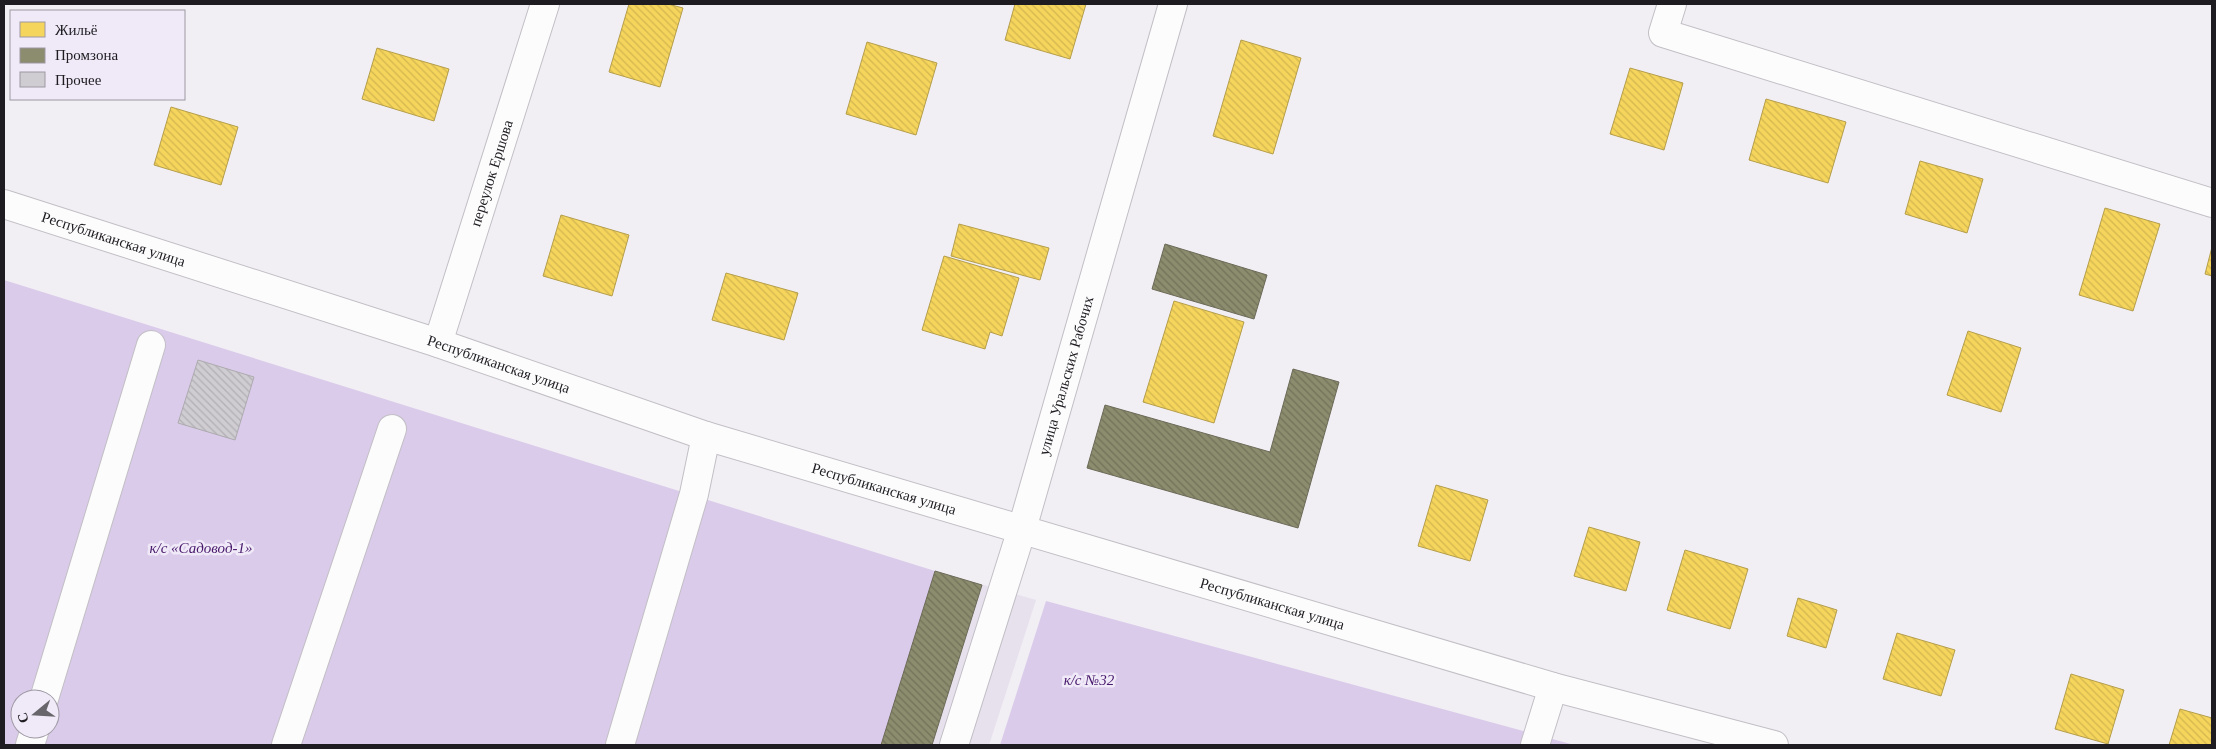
<svg xmlns="http://www.w3.org/2000/svg" width="2216" height="749" font-family="Georgia,serif">
  <style>
    .built { fill: #e7e1ee }
    .garden { fill: #dacbea; fill-rule: evenodd }
    .homes { fill: url(#homes-back-hatch); stroke: #b59e4a }
    .industry { fill: url(#industry-back-hatch); stroke: #6b6a57 }
    .building { fill: url(#building-back-hatch); stroke: #adaaaf }
    .lines { fill: none; stroke-linecap: round; stroke-linejoin: round }
    .minor-casing { stroke: #c2bfc5; stroke-width: 30 }
    .minor { stroke: #fdfcfd; stroke-width: 28 }
    .labels { text-anchor: middle; stroke-width: 5; stroke-linejoin: round; paint-order: stroke }
    .street-label { font-size: 15px; fill: #1e1c21; stroke: #f0eaf8 }
    .park-label { font-size: 15px; font-style: italic; fill: #47186b; stroke: #f0eaf8 }
  </style>
  <defs>
    <pattern id="homes-back-hatch" width="6" height="6" patternUnits="userSpaceOnUse" patternTransform="scale(1.25)"><rect width="6" height="6" fill="#f6d55c"/><path d="M-1 5l2 2M0 0l6 6M5-1l2 2" fill="none" stroke="#d2b650"/></pattern>
    <pattern id="industry-back-hatch" width="6" height="6" patternUnits="userSpaceOnUse" patternTransform="scale(1.25)"><rect width="6" height="6" fill="#8c8c6e"/><path d="M-1 5l2 2M0 0l6 6M5-1l2 2" fill="none" stroke="#72725a"/></pattern>
    <pattern id="building-back-hatch" width="6" height="6" patternUnits="userSpaceOnUse" patternTransform="scale(1.25)"><rect width="6" height="6" fill="#cfcdd2"/><path d="M-1 5l2 2M0 0l6 6M5-1l2 2" fill="none" stroke="#b1afb4"/></pattern>
  </defs>
  <rect width="100%" height="100%" fill="#f1eef4"/>
  <path class="built" d="M935 571 1036 600 989 745H881Z"/>
  <path class="garden" d="M4 280 935 571 881 745H4ZM20 699H50V729H20Z
    M1046 601 1538 735 1574 745H1000Z"/>
  <path class="homes" d="M629 4H668L683 8 660 87 609 72Z
    M1015 4H1086L1070 59 1005 40Z
    M1241 40 1301 58 1273 154 1213 136Z
    M867 42 937 63 916 135 846 114Z
    M377 48 449 69 434 121 362 99Z
    M1630 68 1683 83 1664 150 1610 134Z
    M1766 99 1846 122 1828 183 1749 160Z
    M171 107 238 127 221 185 154 165Z
    M1920 161 1983 179 1967 233 1905 214Z
    M2105 208 2160 224 2133 311 2079 295Z
    M561 215 629 235 612 296 543 276Z
    M959 224 1049 248 1040 280 951 256Z
    M2212 247V276L2205 274Z
    M944 256 1019 278 1002 336 990 332 985 349 922 330Z
    M726 273 798 293 784 340 712 320Z
    M1174 301 1244 322 1214 423 1143 402Z
    M1968 331 2021 348 2001 412 1947 395Z
    M1436 485 1488 500 1470 561 1418 546Z
    M1589 527 1640 542 1626 591 1574 576Z
    M1685 550 1748 569 1730 629 1667 610Z
    M1798 598 1837 610 1826 648 1787 636Z
    M1897 633 1955 650 1941 696 1883 679Z
    M2071 674 2124 690 2108 744 2055 729Z
    M2180 709 2212 718V745H2169Z"/>
  <path class="industry" d="M1165 244 1267 275 1254 319 1152 289Z
    M1293 369 1339 382 1298 528 1087 468 1105 405 1270 452Z
    M935 571 982 585 932 745H881Z"/>
  <path class="building" d="M198 360 254 377 235 440 178 423Z"/>
  <g class="lines">
    <defs>
      <g id="minor">
        <path d="M1672 4 1663 33 2212 203"/>
        <path id="s1" d="M4 204 438 343 706 436 1553 687 1774 745"/>
        <path id="s2" d="M438 343 545 4"/>
        <path d="M44 699 151 345"/>
        <path d="M30 745 35 729"/>
        <path d="M286 745 392 429"/>
        <path d="M620 745 694 494 706 436"/>
        <path id="s3" d="M954 745 1022 529 1173 4"/>
        <path d="M1535 745 1553 687"/>
      </g>
    </defs>
    <use href="#minor" class="minor-casing"/>
    <use href="#minor" class="minor"/>
  </g>
  <g class="labels">
    <g class="street-label">
      <text dy="5" stroke="none"><textPath href="#s2" startOffset="178">переулок Ершова</textPath></text>
      <text dy="5" stroke="none"><textPath href="#s1" startOffset="115">Республиканская улица</textPath></text>
      <text dy="5" stroke="none"><textPath href="#s1" startOffset="520">Республиканская улица</textPath></text>
      <text dy="5" stroke="none"><textPath href="#s3" startOffset="386">улица Уральских Рабочих</textPath></text>
      <text dy="5" stroke="none"><textPath href="#s1" startOffset="925">Республиканская улица</textPath></text>
      <text dy="5" stroke="none"><textPath href="#s1" startOffset="1330">Республиканская улица</textPath></text>
    </g>
    <g class="park-label">
      <text x="201" y="553">к/с «Садовод-1»</text>
      <text x="1089" y="685">к/с №32</text>
    </g>
  </g>
  <rect width="2216" height="749" fill="none" stroke="#1e1c21" stroke-width="10"/>
  <rect x="10" y="10" width="175" height="90" fill="#f0eaf8" stroke="#9c98a2"/>
  <rect x="20" y="22" width="25" height="15" fill="#f6d55c" stroke="#9c98a2"/>
  <text x="55" y="35" font-size="15" fill="#1e1c21">Жильё</text>
  <rect x="20" y="48" width="25" height="15" fill="#8c8c6e" stroke="#9c98a2"/>
  <text x="55" y="60" font-size="15" fill="#1e1c21">Промзона</text>
  <rect x="20" y="72" width="25" height="15" fill="#cfcdd2" stroke="#9c98a2"/>
  <text x="55" y="85" font-size="15" fill="#1e1c21">Прочее</text>
  <g transform="translate(35 714) rotate(252)"><circle r="24" fill="#f0eaf8" stroke="#9c98a2"/>
  <path d="M0-4L9 19L0 12L-9 19Z" fill="#68666b"/>
  <text y="-8" font-size="14" font-weight="bold" text-anchor="middle" fill="#1e1c21">С</text>
  </g>
</svg>
